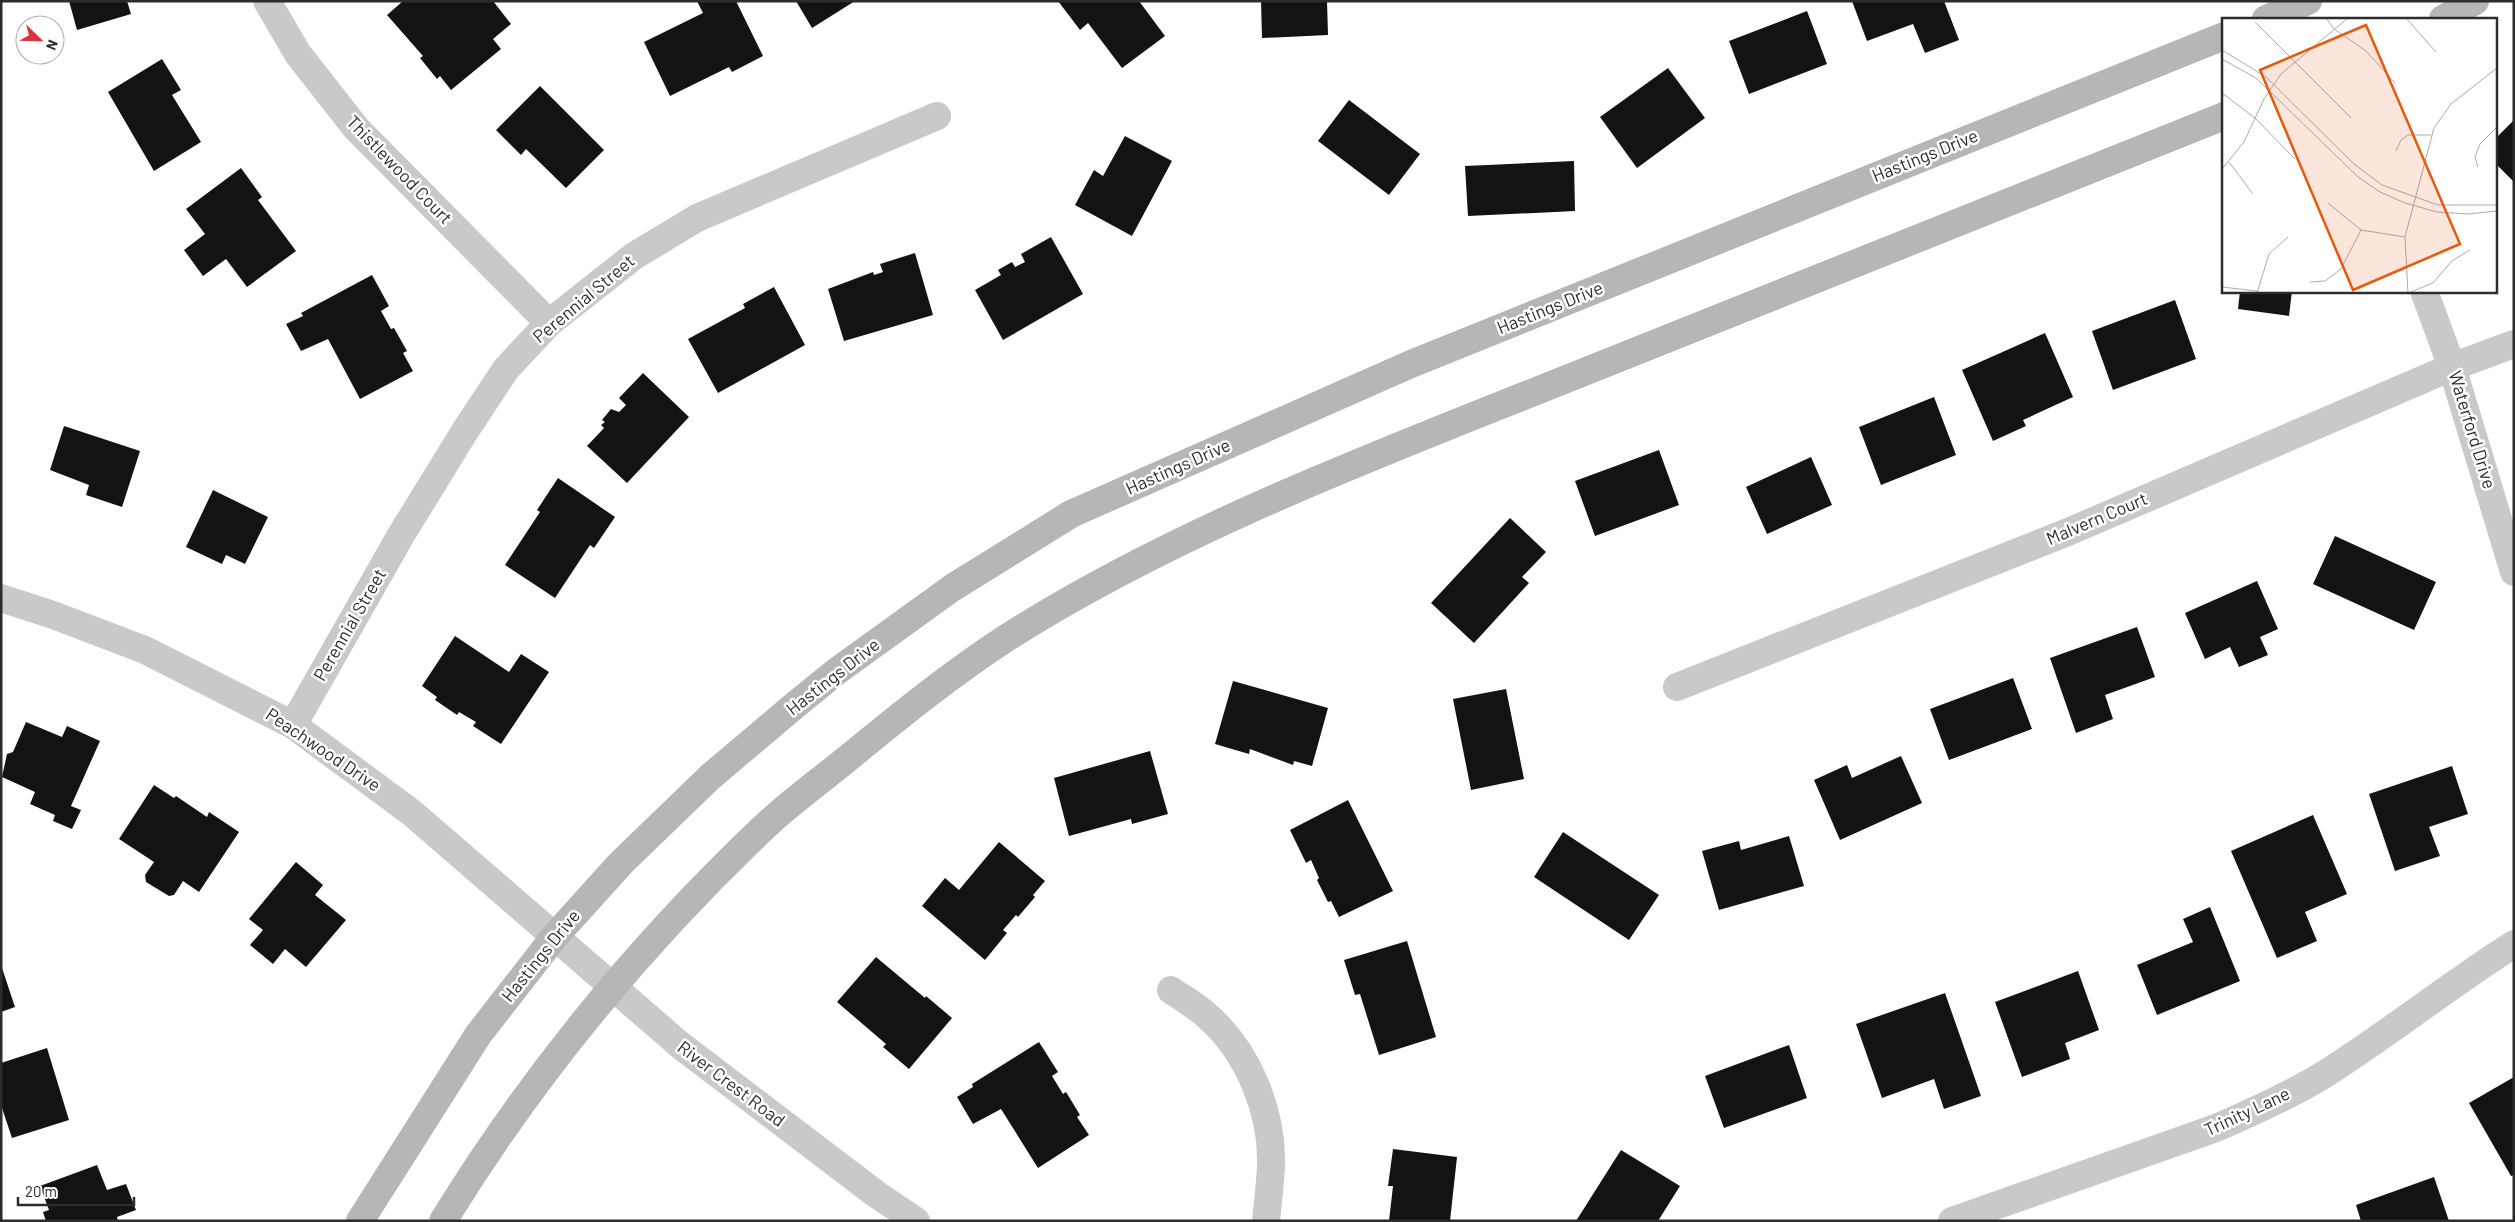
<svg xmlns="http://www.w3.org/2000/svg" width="2515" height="1222" font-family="Barlow,sans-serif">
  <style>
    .building { fill: #131313 }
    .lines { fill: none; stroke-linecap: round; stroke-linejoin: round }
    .street { stroke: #c9c9c9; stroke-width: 28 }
    .secondary { stroke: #b6b6b6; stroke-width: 28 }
    .labels { text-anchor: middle; stroke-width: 5; stroke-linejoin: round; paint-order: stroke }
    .street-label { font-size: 18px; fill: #2c2c2c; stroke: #fff }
    .inset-road { fill: none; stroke: #ababab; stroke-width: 1 }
    .view { fill: #e8590c; fill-opacity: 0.15; stroke: #e8590c; stroke-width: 2.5 }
    .inset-edge { fill: none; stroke: #2c2c2c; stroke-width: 2.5 }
  </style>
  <rect width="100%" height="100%" fill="#fff"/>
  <path class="building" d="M69 1H127L131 14 77 30Z
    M403 1H493L511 24 493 39 501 49 451 90 440 76 437 79 420 58 423 56 387 15Z
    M697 1H736L763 56 732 72 729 67 670 96 644 42 703 13Z
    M796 1H855L812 28Z
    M1058 1H1139L1165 36 1122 68 1088 23 1080 30Z
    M1261 1H1327L1328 35 1262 38Z
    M1852 1H1944L1959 40 1925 53 1913 24 1867 41Z
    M1807 11 1827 64 1749 94 1729 41Z
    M162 59 181 90 172 95 201 142 154 171 108 92Z
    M1668 68 1705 118 1637 168 1600 117Z
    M540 86 604 150 566 188 526 149 521 155 496 130Z
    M1349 100 1420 154 1389 195 1318 141Z
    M2514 120V182L2496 164V138Z
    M1125 136 1172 161 1132 236 1075 205 1094 170 1103 176Z
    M1574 161 1575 211 1468 216 1465 166Z
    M241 168 262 197 258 200 296 251 247 287 226 259 203 276 184 250 205 234 186 209Z
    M1051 237 1083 294 1003 340 975 290 1001 275 998 270 1012 262 1015 267 1025 262 1021 254Z
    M915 253 933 315 844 341 828 289 873 272 874 275 883 272 880 264Z
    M372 275 389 306 381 311 391 329 394 328 407 351 403 353 413 371 360 399 328 339 301 351 286 324 303 316 301 313Z
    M774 287 805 345 718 393 688 339 745 308 743 304Z
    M2240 291H2292L2289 316 2238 309Z
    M2175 300 2196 359 2113 390 2092 331Z
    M2045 333 2073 397 2023 420 2026 426 1993 441 1962 370Z
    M643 373 689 417 627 483 587 446 604 428 601 425 605 422 602 420 611 409 619 412 626 405 619 398Z
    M1934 397 1956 455 1881 485 1859 427Z
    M64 426 140 451 122 507 86 495 89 485 50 470Z
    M1659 450 1679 505 1595 536 1575 481Z
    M1811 457 1832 505 1767 534 1746 487Z
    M558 478 615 517 594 548 590 545 555 598 505 565 540 512 537 510Z
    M213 490 268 517 245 564 226 555 222 564 186 547Z
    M1510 518 1546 552 1522 577 1529 583 1474 643 1431 603Z
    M2335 536 2436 582 2414 630 2313 584Z
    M2257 581 2278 629 2260 637 2268 655 2239 667 2230 647 2205 659 2185 613Z
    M2137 627 2155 677 2105 695 2113 719 2076 733 2050 658Z
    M455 636 509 672 521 654 549 672 501 744 473 726 476 722 459 712 457 715 435 700 437 697 422 686Z
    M2013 678 2032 729 1949 760 1930 709Z
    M1233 681 1328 708 1312 766 1294 761 1293 765 1250 749 1249 754 1215 744Z
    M1506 689 1524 779 1471 790 1453 699Z
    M26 722 62 737 67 726 100 741 71 806 81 810 72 829 53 821 55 815 30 804 35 792 2 777 7 754 13 752Z
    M1150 751 1168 814 1132 824 1131 819 1069 836 1054 778Z
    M1901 756 1922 803 1840 840 1814 780 1847 765 1852 778Z
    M2452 766 2468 814 2429 827 2440 856 2395 871 2369 794Z
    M154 785 174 798 176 796 207 817 209 812 239 832 199 892 183 881 174 895 169 896 146 882 145 875 154 862 119 839Z
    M1348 800 1393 891 1339 917 1331 901 1328 902 1317 880 1319 878 1311 860 1306 863 1290 830Z
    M2313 815 2347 894 2305 912 2317 941 2277 958 2231 851Z
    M1563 832 1659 895 1629 940 1534 877Z
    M1789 836 1804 886 1719 910 1702 851 1739 841 1741 850Z
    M999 842 1045 881 1033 895 1035 897 1018 917 1016 915 1003 930 1007 933 985 960 922 906 945 878 959 890Z
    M296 862 323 885 315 895 346 920 306 967 285 949 273 964 250 945 263 930 249 919Z
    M2210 907 2240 981 2157 1015 2137 965 2193 942 2183 919Z
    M1407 941 1436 1037 1379 1055 1360 994 1355 995 1344 960Z
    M876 957 925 998 926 996 952 1018 909 1069 883 1047 886 1044 837 1002Z
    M1 965 15 1007 1 1012Z
    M2078 971 2099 1030 2065 1043 2070 1059 2022 1077 1995 1002Z
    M1945 993 1981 1096 1944 1109 1934 1079 1882 1098 1856 1024Z
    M1039 1042 1058 1072 1052 1076 1063 1094 1066 1092 1080 1115 1077 1117 1089 1135 1038 1168 1001 1109 973 1124 957 1097 973 1087 972 1084Z
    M1789 1045 1807 1098 1724 1128 1705 1076Z
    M47 1048 69 1120 12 1138 1 1105V1063Z
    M2514 1077V1175L2511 1176 2469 1103Z
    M1393 1149 1457 1157 1450 1221H1389L1393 1186H1388Z
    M1621 1150 1680 1186 1658 1221H1576Z
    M97 1165 107 1190 126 1184 136 1210 117 1217 118 1221H46L43 1212 49 1210 40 1186Z
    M2434 1177 2449 1221H2361L2356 1205Z"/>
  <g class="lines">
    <path class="street" d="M267 1 298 54 356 128 549 323
      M2424 291 2452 367 2514 572
      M1 598 53 615 145 650 293 725 412 813 680 1045 876 1194 916 1221
      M1677 687 2068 532 2452 367 2514 344
      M293 725 401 535 465 431 506 369 549 323 634 256 697 218 937 116
      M1171 990C1182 998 1195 1005 1205 1014 1248 1050 1273 1112 1271 1167 1270 1185 1268 1203 1266 1221
      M1952 1221 2216 1128C2253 1112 2291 1095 2325 1074 2390 1033 2449 985 2514 944"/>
    <path class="secondary" d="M2266 19 2308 1
      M2443 19 2475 1
      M360 1221 478 1035 555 936 621 863 710 777 794 706 837 671 952 588 1071 514 1411 364 2224 36
      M443 1221C531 1078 640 945 762 829 790 802 823 779 853 754 903 713 954 672 1008 637 1178 529 1377 455 1564 380 1784 292 2004 204 2224 116"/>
  </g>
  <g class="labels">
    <g class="street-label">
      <text transform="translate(1925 156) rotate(-22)" y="6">Hastings Drive</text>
      <text transform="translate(399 170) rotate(46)" y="6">Thistlewood Court</text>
      <text transform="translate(584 299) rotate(-40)" y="6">Perennial Street</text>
      <text transform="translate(1550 308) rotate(-22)" y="6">Hastings Drive</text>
      <text transform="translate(2472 430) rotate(73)" y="6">Waterford Drive</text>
      <text transform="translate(1178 467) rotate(-24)" y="6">Hastings Drive</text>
      <text transform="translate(2097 519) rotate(-23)" y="6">Malvern Court</text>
      <text transform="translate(350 625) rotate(-60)" y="6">Perennial Street</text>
      <text transform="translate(833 677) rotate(-38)" y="6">Hastings Drive</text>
      <text transform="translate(323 750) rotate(34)" y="6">Peachwood Drive</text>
      <text transform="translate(541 956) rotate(-51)" y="6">Hastings Drive</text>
      <text transform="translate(731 1084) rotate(37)" y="6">River Crest Road</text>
      <text transform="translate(2247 1112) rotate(-25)" y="6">Trinity Lane</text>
    </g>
  </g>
  <g transform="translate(2222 18)">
    <rect width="275" height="275" fill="#fff"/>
    <path class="inset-road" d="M104 0 112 11 144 33 173 65M184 0 214 34M33 4 129 100M0 32 44 59 132 146 160 167 216 187H275M0 41 34 60 136 159 158 174 183 185 215 194 247 196 275 193M0 75 33 100 73 141M174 133 179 122 186 117H209M7 144 31 176M256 149 253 139 258 126 275 109M0 151 22 124 42 81 59 56 126 0M106 185 139 212 183 219M88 264 103 263 119 251 139 212M0 269 35 273M35 275 47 236 66 219M186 275 183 219 212 110 229 86 275 50M186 275 211 265 230 243 248 232"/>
    <path class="view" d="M144 7 238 226 131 272 38 52Z"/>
    <rect width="275" height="275" class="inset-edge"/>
  </g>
  <rect width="2515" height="1222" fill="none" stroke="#2c2c2c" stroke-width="5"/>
  <g transform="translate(40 40) rotate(113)"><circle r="24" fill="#ffffff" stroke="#ababab"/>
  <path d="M0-4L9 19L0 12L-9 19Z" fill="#dd3340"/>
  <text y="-8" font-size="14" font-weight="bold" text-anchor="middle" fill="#2c2c2c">N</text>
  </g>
  <path d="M18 1197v8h116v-8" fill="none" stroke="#2c2c2c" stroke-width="2.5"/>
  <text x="25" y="1197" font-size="15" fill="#2c2c2c" stroke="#ffffff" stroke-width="4" paint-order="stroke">20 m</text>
</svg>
